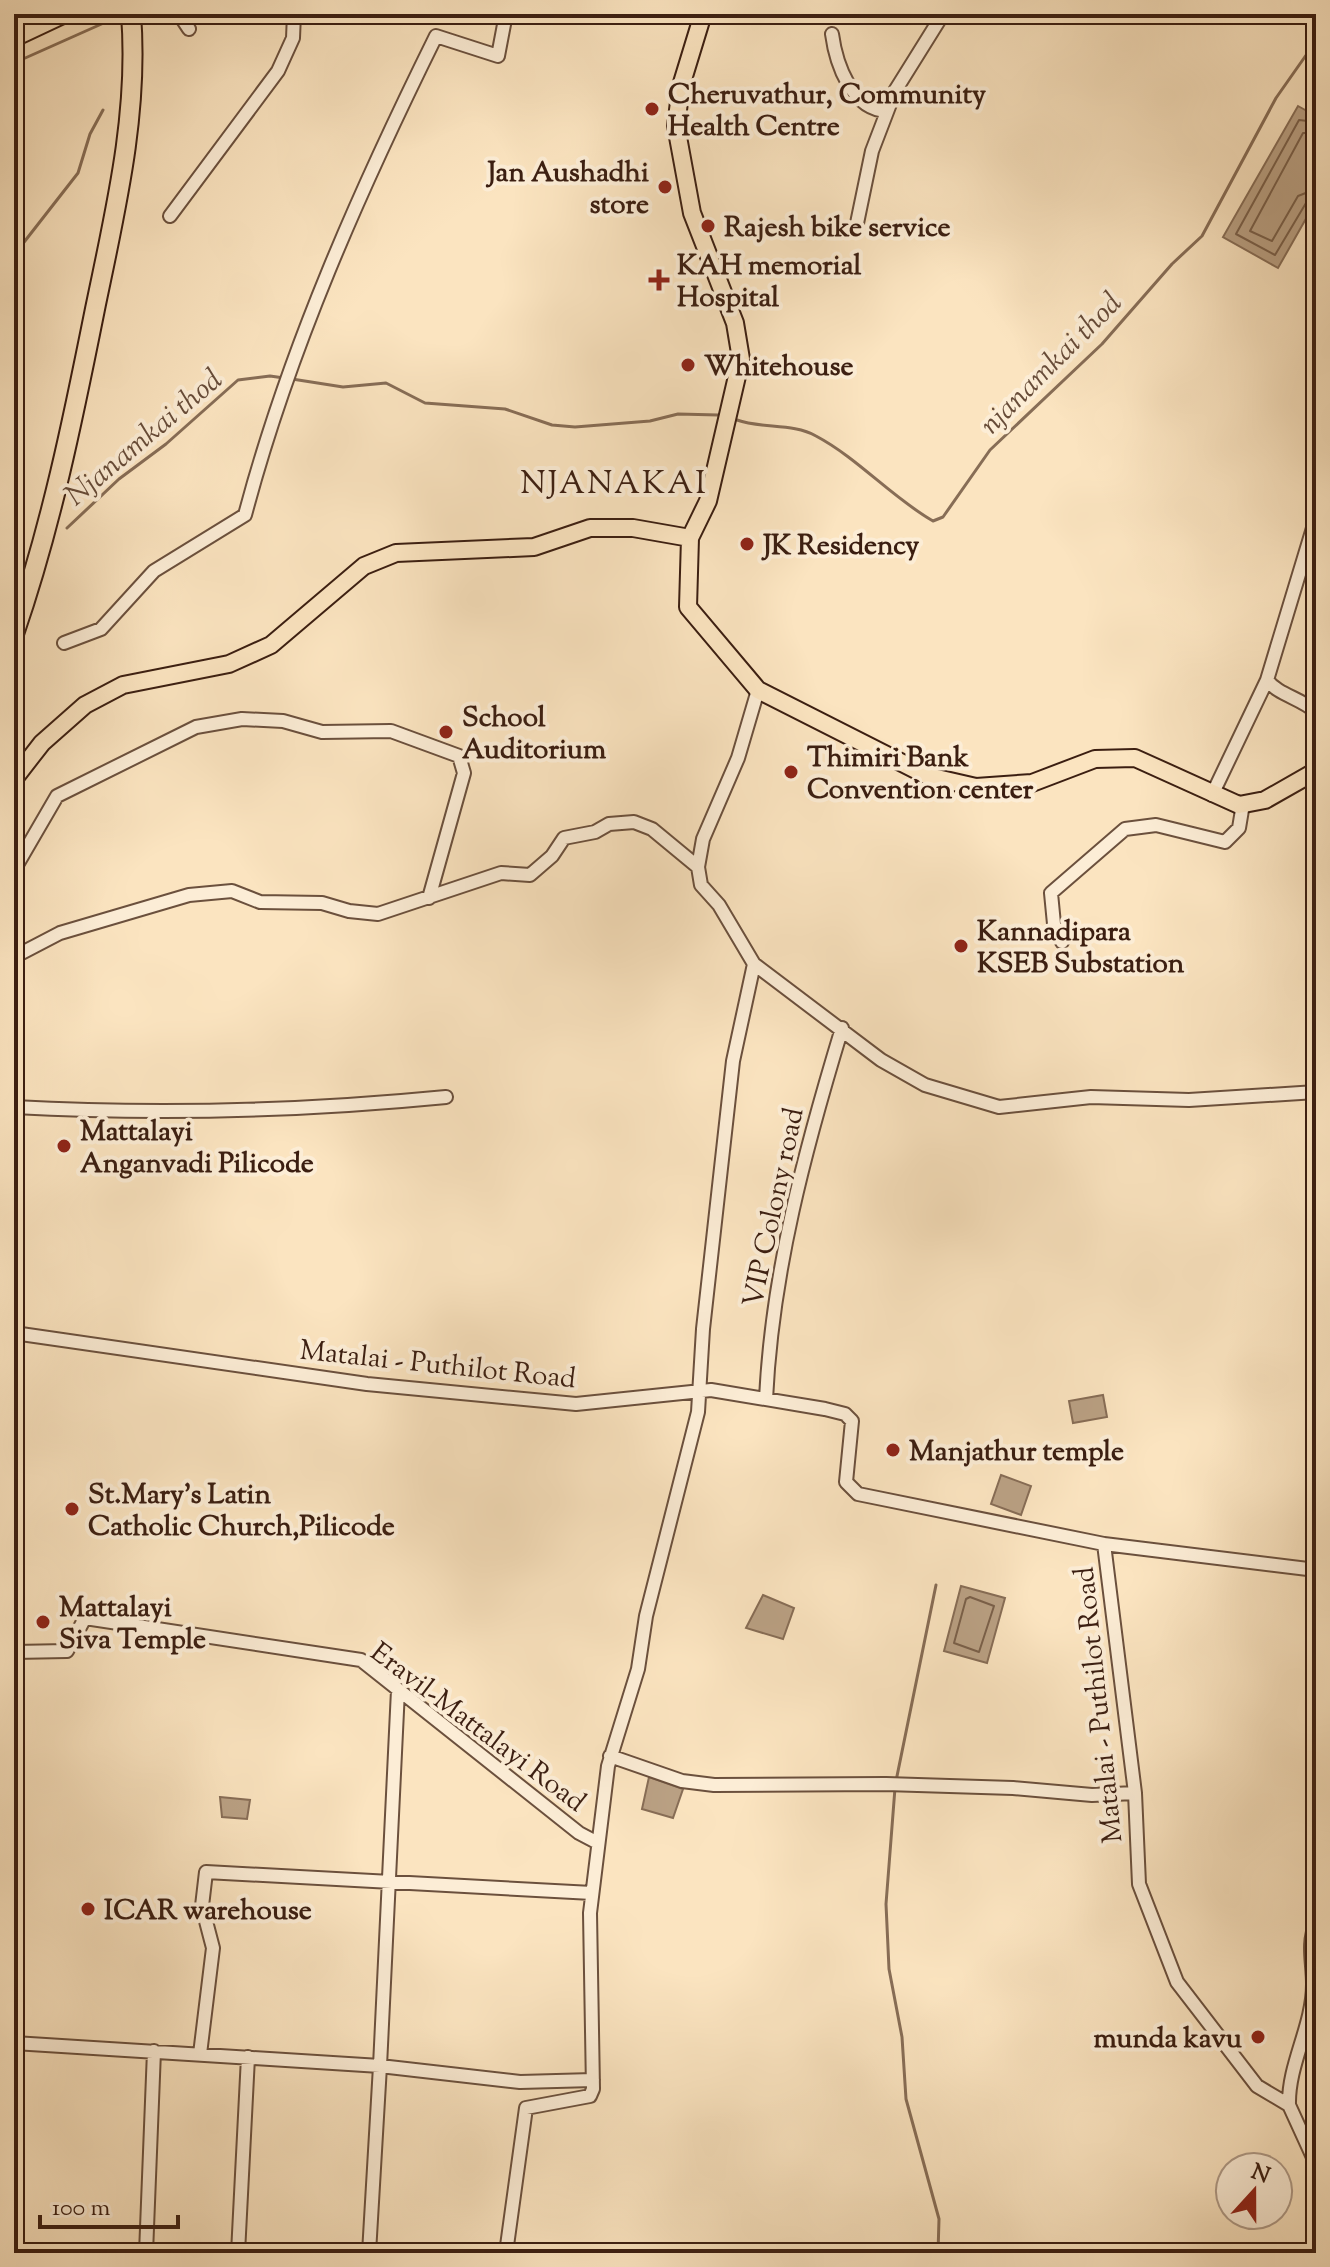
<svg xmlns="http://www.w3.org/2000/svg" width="1330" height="2267" font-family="'Sorts Mill Goudy',serif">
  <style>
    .water { fill: #baa184; stroke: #876d56; stroke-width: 2 }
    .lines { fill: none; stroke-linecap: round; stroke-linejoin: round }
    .shore { stroke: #7a604a; stroke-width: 2 }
    .stream { stroke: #876d56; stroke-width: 3 }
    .minor-casing { stroke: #6b503d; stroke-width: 16 }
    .major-casing { stroke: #3b1e11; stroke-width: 20 }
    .highway-casing { stroke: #3b1e11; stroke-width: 22 }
    .minor { stroke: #fcedd6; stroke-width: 12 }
    .major { stroke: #fbe4c0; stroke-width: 16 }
    .highway { stroke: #fbe4c0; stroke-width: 18 }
    .poi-dot { fill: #8f2418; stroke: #fcedd6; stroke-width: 3 }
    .labels { text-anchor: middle; stroke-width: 8; stroke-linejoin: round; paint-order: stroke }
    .poi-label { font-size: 28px; font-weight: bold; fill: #3b1e11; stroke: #fcedd6; text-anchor: start }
    .street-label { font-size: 28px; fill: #3b1e11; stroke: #fcedd6 }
    .water-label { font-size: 30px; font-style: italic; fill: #674c39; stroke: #fcedd6 }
    .quarter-label { font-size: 32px; letter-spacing: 2px; fill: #3b1e11; stroke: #fcedd6 }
  </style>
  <rect width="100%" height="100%" fill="#fbe4c0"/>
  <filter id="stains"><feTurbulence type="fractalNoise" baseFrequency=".0025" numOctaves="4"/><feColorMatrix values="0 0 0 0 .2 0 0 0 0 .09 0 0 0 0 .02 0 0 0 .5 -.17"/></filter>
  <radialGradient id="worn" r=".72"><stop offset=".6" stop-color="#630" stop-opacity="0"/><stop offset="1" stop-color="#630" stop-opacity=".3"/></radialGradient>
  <path class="water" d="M1298 106 1316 116V201L1278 268 1223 237Z
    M1103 1395 1107 1417 1073 1423 1069 1401Z
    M1001 1475 1031 1486 1021 1515 991 1504Z
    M961 1586 1005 1598 987 1663 944 1651Z
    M763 1595 794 1608 783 1639 746 1628Z
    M649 1777 683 1789 673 1818 642 1809Z
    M220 1797 250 1800 247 1819 222 1817Z"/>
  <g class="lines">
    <path class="shore" d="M1316 122 1299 120 1236 234 1275 255 1306 203 1316 199
      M1316 133H1303L1250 231 1272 241 1298 196 1316 189
      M970 1597 994 1606 979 1652 954 1643 966 1599Z"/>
    <path class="stream" d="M151 21 153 14
      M14 63 106 22
      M14 255 78 173 90 134 103 110
      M292 379 343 387 386 383 425 403 505 409 552 425 575 427 650 421 678 414 718 415
      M737 420C762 429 793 423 816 436 859 459 891 497 933 521L943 517 990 450 1102 344 1172 264 1202 236 1276 98 1316 41
      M67 528 119 479 166 444 238 380 270 376 284 378
      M896 1781 936 1585
      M895 1788 886 1904 889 1969 902 2037 906 2099 939 2219 938 2253"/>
    <defs>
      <path id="minor" d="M179 14 189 29
        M832 34C836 64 852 110 887 111
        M170 216 278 71 293 38 294 14
        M856 228 872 151 895 91 943 14
        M1316 518 1267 680C1278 695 1301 698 1316 712
        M64 643 101 629 154 571 245 515C289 349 360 190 436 36L498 56 506 14
        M758 690 738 758 703 839 698 867 701 885 719 905 754 964 881 1060 925 1085 999 1107 1091 1097 1189 1100 1316 1092
        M1212 795 1267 680
        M14 870 57 796 196 727 242 719 283 721 322 732 391 731 459 756 464 773 429 898
        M1062 942 1054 924 1051 893 1125 829 1156 825 1225 842 1239 828 1243 804
        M14 957 60 933 189 895 232 891 260 902 322 903 349 911 378 914 501 873 530 875 552 856 564 838 595 832 609 824 634 822 652 829 698 867
        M14 1107C157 1115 303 1111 446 1097
        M14 1333 367 1384 576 1404 711 1390 825 1409 845 1414 852 1421 846 1482 858 1494 1104 1544 1135 1793 1139 1884 1177 1982 1257 2086 1289 2105 1316 2164
        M766 1399C772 1272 805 1150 842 1028
        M1104 1544 1316 1570
        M14 1652 67 1651 85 1618 361 1660 579 1833 598 1843
        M398 1690 380 2066 520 2082 593 2080
        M610 1756 682 1781 714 1785 886 1784 1013 1788 1092 1795 1135 1793
        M14 2043 380 2066 369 2253
        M200 2054 213 1948 202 1906 206 1872 592 1893
        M1289 2105C1288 2064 1313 2026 1313 1984 1313 1962 1307 1944 1316 1923
        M146 2253 154 2051
        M238 2253 248 2057
        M506 2253 526 2108 590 2096 593 2089 590 1913 608 1766 638 1669 646 1616 698 1412 703 1329 733 1061 754 964"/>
      <path id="major" d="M703 14 681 86 676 126 692 213 735 323 741 359 708 501 690 538 688 607 758 690 928 776 976 787 1032 783 1095 759 1135 758 1239 805 1265 800 1316 771
        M14 38 65 14
        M14 779 42 743 85 705 123 685 229 664 271 645 364 566 396 553 534 547 590 528H633L690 538"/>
      <path id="highway" d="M14 634C51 527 73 419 95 309 115 212 139 114 131 14"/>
    </defs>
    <use href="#minor" class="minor-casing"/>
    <use href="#major" class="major-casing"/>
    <use href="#highway" class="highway-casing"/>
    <use href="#minor" class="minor"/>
    <use href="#major" class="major"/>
    <use href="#highway" class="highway"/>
  </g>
  <g class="poi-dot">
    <circle cx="652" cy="109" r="8"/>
    <circle cx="665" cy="187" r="8"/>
    <circle cx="708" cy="226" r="8"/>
    <path d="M655 268h8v8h8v8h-8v8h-8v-8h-8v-8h8z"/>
    <circle cx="688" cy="365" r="8"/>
    <circle cx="747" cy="544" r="8"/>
    <circle cx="446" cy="732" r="8"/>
    <circle cx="791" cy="772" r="8"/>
    <circle cx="961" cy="946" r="8"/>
    <circle cx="64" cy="1146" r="8"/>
    <circle cx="893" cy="1450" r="8"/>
    <circle cx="72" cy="1509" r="8"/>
    <circle cx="43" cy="1622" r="8"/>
    <circle cx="88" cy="1909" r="8"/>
    <circle cx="1258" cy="2037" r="8"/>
  </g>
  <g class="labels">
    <g class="poi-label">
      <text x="668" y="103">Cheruvathur, Community<tspan x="668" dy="32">Health Centre</tspan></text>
      <text x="649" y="181" text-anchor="end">Jan Aushadhi<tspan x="649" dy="32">store</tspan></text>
      <text x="724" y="236">Rajesh bike service</text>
      <text x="677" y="274">KAH memorial<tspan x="677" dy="32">Hospital</tspan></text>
      <text x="704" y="375">Whitehouse</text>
      <text x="763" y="554">JK Residency</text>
      <text x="462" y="726">School<tspan x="462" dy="32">Auditorium</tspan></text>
      <text x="807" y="766">Thimiri Bank<tspan x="807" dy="32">Convention center</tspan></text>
      <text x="977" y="940">Kannadipara<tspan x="977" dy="32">KSEB Substation</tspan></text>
      <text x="80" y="1140">Mattalayi<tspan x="80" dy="32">Anganvadi Pilicode</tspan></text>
      <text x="909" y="1460">Manjathur temple</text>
      <text x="88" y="1503">St.Mary's Latin<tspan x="88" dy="32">Catholic Church,Pilicode</tspan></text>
      <text x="59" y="1616">Mattalayi<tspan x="59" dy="32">Siva Temple</tspan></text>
      <text x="104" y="1919">ICAR warehouse</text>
      <text x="1242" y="2047" text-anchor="end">munda kavu</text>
    </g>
    <g class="street-label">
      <text transform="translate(772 1207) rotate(-78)" y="10">VIP Colony road</text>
      <text transform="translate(438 1363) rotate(6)" y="10">Matalai - Puthilot Road</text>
      <text transform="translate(1097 1705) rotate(-96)" y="10">Matalai - Puthilot Road</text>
      <text transform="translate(479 1726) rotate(37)" y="10">Eravil-Mattalayi Road</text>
    </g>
    <g class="water-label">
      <text transform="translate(1050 363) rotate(-45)" y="10">njanamkai thod</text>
      <text transform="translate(143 437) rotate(-40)" y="10">Njanamkai thod</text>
    </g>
    <g class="quarter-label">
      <text x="614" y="493">NJANAKAI</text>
    </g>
  </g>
  <rect width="1330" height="2267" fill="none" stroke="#fbe4c0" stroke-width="48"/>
  <rect x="16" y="16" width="1298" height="2235" fill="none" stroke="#3b1e11" stroke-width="4"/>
  <rect x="24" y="24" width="1282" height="2219" fill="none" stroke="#3b1e11" stroke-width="2"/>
  <g transform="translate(1254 2191) rotate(21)"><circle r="38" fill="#fcedd6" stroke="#af9a87" stroke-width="2"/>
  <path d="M0-6L14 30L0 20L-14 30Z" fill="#8f2418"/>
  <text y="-12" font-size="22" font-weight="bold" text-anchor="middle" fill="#3b1e11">N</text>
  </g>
  <path d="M40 2215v12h138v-12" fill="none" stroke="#3b1e11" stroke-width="4"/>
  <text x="52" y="2215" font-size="24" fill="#3b1e11" stroke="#fcedd6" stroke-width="6" paint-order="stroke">100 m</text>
  <rect width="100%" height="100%" filter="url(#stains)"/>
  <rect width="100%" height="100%" fill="url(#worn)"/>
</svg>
